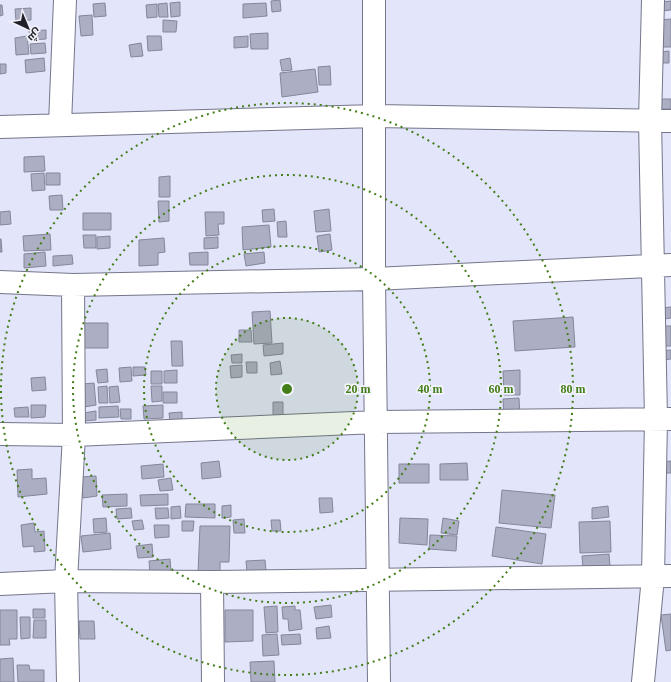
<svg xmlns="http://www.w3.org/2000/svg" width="671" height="682" font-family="'Times New Roman',Cairo,serif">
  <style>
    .building { fill: #acaec3; stroke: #84869a }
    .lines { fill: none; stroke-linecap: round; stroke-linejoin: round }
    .minor-casing { stroke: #74768a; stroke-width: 24 }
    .minor { stroke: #fff; stroke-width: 22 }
    .ring { fill: none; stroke: #447e18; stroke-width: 2; stroke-dasharray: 2 4 }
    .centre { fill: #447e18; stroke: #f2f3fc; stroke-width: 2 }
    .ring-label { font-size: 12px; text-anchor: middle; font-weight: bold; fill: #447e18; stroke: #f2f3fc; stroke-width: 3.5; stroke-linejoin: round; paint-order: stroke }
  </style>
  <rect width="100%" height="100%" fill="#e3e5fb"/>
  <path class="building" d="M280 0 281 11 272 12 271 1Z
    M671 1V10L661 11 660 2Z
    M180 2V16L171 17 170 3Z
    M105 3 106 16 94 17 93 4Z
    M167 3 168 17H159L158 4Z
    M266 3 267 16 243 18V4Z
    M157 4V17L147 18 146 5Z
    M0 5H2L3 15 0 16Z
    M31 8V20L16 21 15 9Z
    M92 15 93 35 81 36 79 16Z
    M671 19V47H661L659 20Z
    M163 20 177 21 176 32H163Z
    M46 30V39L30 40 29 31Z
    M268 33V49H251L250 34Z
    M27 36 29 54 16 55 15 38Z
    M147 36H161L162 50 148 51Z
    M248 36V47L234 48V37Z
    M45 43 46 53 31 54 30 44Z
    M141 43 143 56 131 57 129 45Z
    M669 51V63H660V52Z
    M44 58 45 71 26 73 25 60Z
    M290 58 292 70 282 71 280 60Z
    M0 64H6V73L0 74Z
    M330 66 331 85H319L318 67Z
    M315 69 318 92 282 97 280 73Z
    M659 99H671V109H659Z
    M44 156 45 171 24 172V157Z
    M44 173 45 190 32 191 31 174Z
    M46 173H60V185H46Z
    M170 176V197H159V177Z
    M62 195 63 210H50L49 196Z
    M158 201H169V221L159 222Z
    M274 209 275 221 263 222 262 210Z
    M329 209 331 231 316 232 314 211Z
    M10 211 11 224 0 225V212Z
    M205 212H224V224H218L219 235 206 236Z
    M83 213H111V230H83Z
    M286 221 287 237H278L277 222Z
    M269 225 271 247 243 250 242 227Z
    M50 234 51 250 24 251 23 236Z
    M330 234 332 250 319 252 317 236Z
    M83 235H96V248H84Z
    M110 236V248L97 249V237Z
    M218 237V248L204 249V238Z
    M164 238 165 252 158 253V265L139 266V240Z
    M0 239H1L2 252H0Z
    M45 252 46 266 24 268V254Z
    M208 252V265H190L189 253Z
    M264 252 265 263 246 266 244 254Z
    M72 255 73 264 53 266V256Z
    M671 307V318L663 319 662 308Z
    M270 311 272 343 254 344 252 312Z
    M573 317 575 347 515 351 513 321Z
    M84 323H108V348H84Z
    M664 326H671V346H665Z
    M239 330H251L252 342H239Z
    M171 341H182L183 366H172Z
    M283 343V354L264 356 263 345Z
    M671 350V359L662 360 661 351Z
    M242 354V363H232L231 355Z
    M280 361 282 374 271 375 270 363Z
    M246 362H257V373H247Z
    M242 365V377L231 378 230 366Z
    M131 367 132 381 120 382 119 368Z
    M133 367H145L146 375 133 376Z
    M107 369 108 382 98 383 96 370Z
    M177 370V383H164V371Z
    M520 370V395H504L503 371Z
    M151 371H162V384H151Z
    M45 377 46 390 32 391 31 378Z
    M94 383 96 405 84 407 82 384Z
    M107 386 108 403H99L98 387Z
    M118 386 120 402 110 403 109 387Z
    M151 386H162V401L152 402Z
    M163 392H177V403H163Z
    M519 398 520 417 504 418 503 399Z
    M273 402H283V417H273Z
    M31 405H46L45 417 31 418Z
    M163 405V418L144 419 143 406Z
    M118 406 119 417 99 418V407Z
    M28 407 29 417H15L14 408Z
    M120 409H131V419H121Z
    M96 411V420L84 421 83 413Z
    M182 412V421L170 422 169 413Z
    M219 461 221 477 202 479 201 463Z
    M671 461V473H660V462Z
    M467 463 468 480H440V464Z
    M163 464 164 477 142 479 141 466Z
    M399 464H429V483H399Z
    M32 469V479L46 478 47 494 18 497 17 470Z
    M96 476 97 496 83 498 81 477Z
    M171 478 173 490 160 491 158 480Z
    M502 490 555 495 551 528 499 523Z
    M127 494V506L103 507 102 495Z
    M168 494V505L141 506 140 495Z
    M319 498H332L333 512 320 513Z
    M186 504H215V518L185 517Z
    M231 505V517L222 518V506Z
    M180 506 181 518 171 519V507Z
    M608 506 609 517 592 519V508Z
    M131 508 132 518 117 519 116 509Z
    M155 508H168L169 518 156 519Z
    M106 518 107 532 94 533 93 519Z
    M400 518 428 519 427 545 399 543Z
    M443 518 459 521 457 535 441 533Z
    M244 519 245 533H234L233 520Z
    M142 520 144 529 134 530 132 521Z
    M271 520H280L281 531H272Z
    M182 521H194L193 531H182Z
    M610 521 611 552 580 553 579 522Z
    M34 523 35 532 44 531 45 551 34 552V546L23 547 21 525Z
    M154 525H169V537L155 538Z
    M200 526H230L229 562H220V573H198Z
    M496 527 546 534 542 564 492 556Z
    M110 533 111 549 83 552 81 536Z
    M430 535 457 536 456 551 429 549Z
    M152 544 153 557 138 558 136 546Z
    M609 554 610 566 583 568 582 556Z
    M170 559 171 571 150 573 149 561Z
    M265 560 266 571 247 572 246 561Z
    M331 605 332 617 316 619 314 607Z
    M277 606 278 632 266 633 264 607Z
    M295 606V610H300L302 629 289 631 288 619H283L282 607Z
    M33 609H45V618H33Z
    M0 610H17V639H9L10 645H0Z
    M225 610H253V641L225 642Z
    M671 614V650L666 651 661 615Z
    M20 617H30V638L21 639Z
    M34 620H46V638H33Z
    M79 621H94L95 639H80Z
    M329 626 331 638 317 639 316 628Z
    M277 634 279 655 263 656 262 635Z
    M300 634 301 644 282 645 281 635Z
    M13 658 14 682H0V659Z
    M274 661 275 682H251L250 662Z
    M17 665H29L30 670H44V682H18Z"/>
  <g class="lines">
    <defs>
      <path id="minor" d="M374 0V279L379 682
        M60 124 65 0
        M0 127 375 116 671 121
        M0 282 73 285 374 279 671 265
        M0 434 74 435 377 422 671 419
        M212 582 213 682
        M0 584 66 581 212 582 671 576
        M68 682 66 581 74 435 73 285
        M643 682 653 577 656 419 650 121 653 0"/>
    </defs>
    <use href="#minor" class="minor-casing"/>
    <use href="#minor" class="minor"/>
  </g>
  <circle cx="287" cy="389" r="71" fill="#447e18" fill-opacity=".12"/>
  <g class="ring">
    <circle cx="287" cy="389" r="71"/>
    <circle cx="287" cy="389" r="143"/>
    <circle cx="287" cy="389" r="214"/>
    <circle cx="287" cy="389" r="286"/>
  </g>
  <circle cx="287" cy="389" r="6" class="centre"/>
  <g class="ring-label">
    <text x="358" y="393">20 m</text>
    <text x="430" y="393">40 m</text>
    <text x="501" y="393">60 m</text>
    <text x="573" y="393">80 m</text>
  </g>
  <g transform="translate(28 28) rotate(136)" stroke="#f2f3fc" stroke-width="3" paint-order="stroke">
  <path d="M0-3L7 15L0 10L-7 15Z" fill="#1f2028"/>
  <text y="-6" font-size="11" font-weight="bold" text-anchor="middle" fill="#1f2028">ش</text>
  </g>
</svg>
